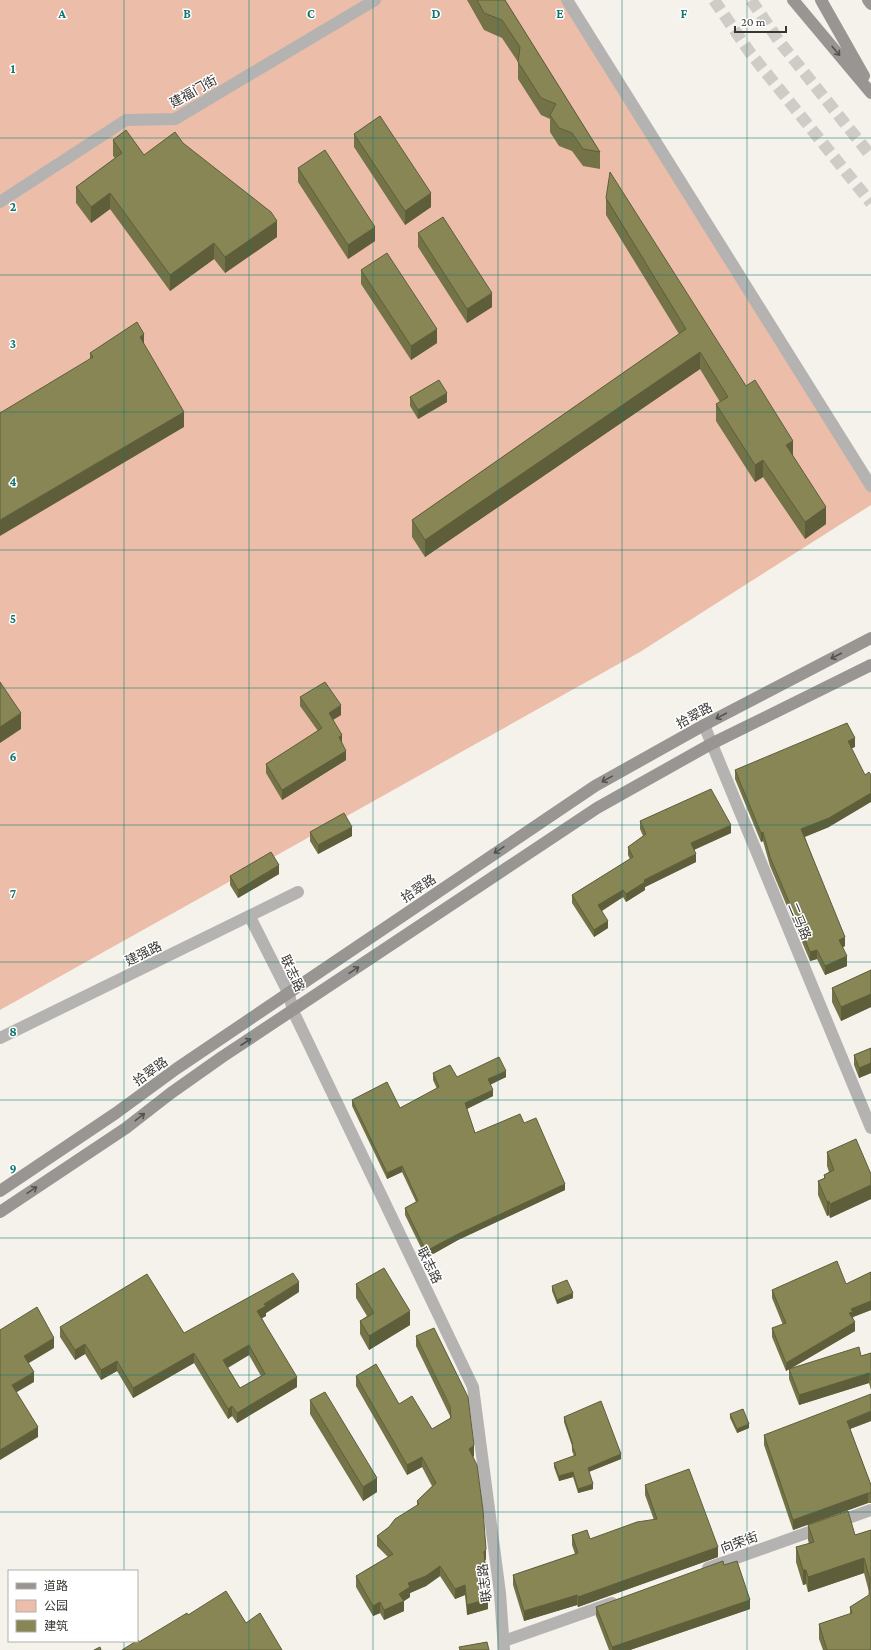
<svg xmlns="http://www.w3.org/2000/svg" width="871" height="1650" font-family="'Crimson Pro','Noto Sans SC',serif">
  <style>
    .green { fill: #ecbea9 }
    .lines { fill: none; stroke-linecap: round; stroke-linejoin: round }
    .secondary-tunnel { stroke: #cfccc7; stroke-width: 12; stroke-dasharray: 12 6; stroke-linecap: butt }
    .street { stroke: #b5b3b1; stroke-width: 12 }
    .secondary { stroke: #989592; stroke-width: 12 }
    .wall { fill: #747348; fill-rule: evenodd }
    .shaded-wall { fill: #5e5e3b }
    .building { fill: #878654; stroke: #5e5e3b; fill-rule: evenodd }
    .oneway { stroke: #545250 }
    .grid { fill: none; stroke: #0f766e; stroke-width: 1; stroke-opacity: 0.55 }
    .labels { text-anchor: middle; stroke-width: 3; stroke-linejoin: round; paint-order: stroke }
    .street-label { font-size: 13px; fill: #373633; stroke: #fff }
    .grid-label { font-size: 13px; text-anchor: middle; font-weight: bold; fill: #0f766e; stroke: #fff; stroke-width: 3; stroke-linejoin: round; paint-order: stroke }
  </style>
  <rect width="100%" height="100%" fill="#f5f2ec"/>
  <path class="green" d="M0 0H569L871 486V505L640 652 0 1010Z"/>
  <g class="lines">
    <path class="secondary-tunnel" d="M714 0 751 54 871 203
      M751 0 779 41 871 156"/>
    <path class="street" d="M567 0 871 486
      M0 202 126 120 175 119 375 0
      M704 725 871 1128
      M250 917 289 994 293 1011 473 1387 500 1593 504 1650
      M0 1038 298 892
      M708 1568 871 1510
      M504 1641 612 1603"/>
    <path class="secondary" d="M793 0 871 93
      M821 0 864 76
      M868 0 871 4
      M0 1191 116 1113 176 1069 595 786 704 725 871 638
      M0 1212 126 1128 171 1093 222 1057 597 808 711 744 871 665"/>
  </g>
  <path class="wall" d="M467 0H505L600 152V169L583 166 572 151 559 146 550 132V119L541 115 518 79V62L502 38 484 30Z
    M354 134 431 207 405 225 354 147Z
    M113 140 144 155 183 143 277 237 225 273 214 259 170 291 110 209 91 223 76 203V187L115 158 113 156Z
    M298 168 375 241 348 259 298 182Z
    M606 198 746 386 793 456 826 524 805 539 763 477 755 482 716 421V404L720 402 700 369 425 557 412 537V520L679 334 606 215Z
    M418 233 492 307 467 323 418 247Z
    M361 270 437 343 411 360 361 284Z
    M144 344 184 427 90 359V353Z
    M410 397 447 402 418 419 410 406Z
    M300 697 341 715 333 720 346 760 282 800 266 773V764L318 731 300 706Z
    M855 747 852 748 829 827 805 837 845 946 843 947 847 966 825 975 817 959 810 961 770 866 763 841 761 842 735 779V770Z
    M640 821 731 833 694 850 696 862 645 887V890L626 902 623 897 602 911 608 928 594 937 572 903V895L630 859 628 855V847L643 836 640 829Z
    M310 832 352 836 318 854 310 841Z
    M279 874 238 898 230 885V876Z
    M871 970V1007L841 1021 832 1002V988Z
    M871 1048V1073L859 1078 854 1065V1055Z
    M433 1073 457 1077H506L490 1084 493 1096 466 1109 475 1133 524 1123 565 1190 458 1240 426 1258 405 1215V1208L416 1202 402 1172 387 1179 352 1106V1100L400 1108 437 1089 433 1080Z
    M827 1152 871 1174V1199L830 1218 829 1215 827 1216 818 1195V1181L824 1179V1175L829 1172 827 1166Z
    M871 1272V1310L853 1317 855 1331 790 1369 861 1356 871 1353V1390L869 1383 799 1405 789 1379V1369L786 1371 772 1337V1328L783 1325 772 1298V1290L846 1284Z
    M356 1284 410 1325 369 1350 360 1334V1321L367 1316 356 1298Z
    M552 1286 573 1298 557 1304 552 1291Z
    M299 1292 266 1313V1316L262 1318 297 1387 237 1423 232 1416 228 1419 194 1363 133 1398 117 1371 101 1380 85 1354 75 1360 60 1337V1327L184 1333ZM249 1355 261 1376 240 1388 228 1368Z
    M416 1336 474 1456 473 1457 486 1559 485 1560 488 1609 467 1615 465 1595 455 1599 440 1576 426 1586 410 1593V1597L404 1601V1611L384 1620 380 1613 373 1616 356 1587V1576L388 1557 377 1546V1536L417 1506V1501L432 1486 422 1467 407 1475 356 1386V1376L399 1404 432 1429 450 1418V1416L416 1346Z
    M310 1400 377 1492 363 1501 310 1414Z
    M730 1414 749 1428 737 1433 730 1418Z
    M564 1417 621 1459 589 1472 593 1489 578 1493 573 1477 559 1481 554 1467V1463L574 1456 572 1451V1446L564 1422Z
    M871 1421 850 1429 871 1485V1503H868L793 1530 764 1445V1435Z
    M645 1485 718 1557 578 1607 577 1605 524 1621 513 1585V1575L575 1554 572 1545V1535L590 1539 654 1520 645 1495Z
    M808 1525 855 1535 871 1530V1650H823L819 1639V1624L850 1614V1607L869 1595V1592L864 1573 808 1592 806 1584 803 1585 796 1562V1547L809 1544 808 1540Z
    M724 1565 750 1609 630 1650H609L596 1616V1607Z"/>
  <path class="shaded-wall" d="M110 193V209L91 223V207Z
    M431 193V207L405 225V211Z
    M277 221V237L225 273V257Z
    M375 227V241L348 259V245Z
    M214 243V259L170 291V275Z
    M492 293V307L467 323V309Z
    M437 329V343L411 360V346Z
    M144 334V350L140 337Z
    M700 352V369L425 557V540Z
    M447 393V402L418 419V410Z
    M184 412V427L0 536V520Z
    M793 441V458L786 445Z
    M763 460V477L755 482V465Z
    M826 507V524L805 539V522Z
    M341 705V715L329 722V713Z
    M21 713V729L0 743V727Z
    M342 735V745L339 737Z
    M855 738V747L848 750V741Z
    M346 751V760L282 800V790Z
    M871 793V802L829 827 801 838V829Z
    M731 825V833L691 851V843Z
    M352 827V836L318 854V845Z
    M763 832V841L761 842V833Z
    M696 854V862L645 887V890L626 902V894L644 880Z
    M279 865V874L238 898V890Z
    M623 890V897L598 913V905Z
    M608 921V928L594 937V930Z
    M845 937V946L839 949V940Z
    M817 950V959L810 961V952Z
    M847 956V966L825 975V966Z
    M871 994V1007L841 1021V1007Z
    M871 1063V1073L859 1078V1068Z
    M506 1071V1077L488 1086V1079Z
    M493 1090V1096L465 1110V1103Z
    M402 1166V1172L387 1179V1173Z
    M565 1184V1190L458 1240 426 1258V1251L458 1234Z
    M871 1185V1199L830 1218V1204Z
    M829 1201V1215L827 1216V1202Z
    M299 1282V1292L266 1313V1316L257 1321V1311L264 1304Z
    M573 1293V1298L557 1304V1300Z
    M871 1301V1310L853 1317V1320L849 1313 851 1309Z
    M410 1311V1325L369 1350V1336Z
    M855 1322V1331L786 1371V1363Z
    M54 1338V1348L24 1366V1356Z
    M85 1344V1354L75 1360V1350Z
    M249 1345V1355L223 1370V1360Z
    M194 1353V1363L133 1398V1388Z
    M117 1361V1371L101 1380V1370Z
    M34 1372V1382L12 1395V1385Z
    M869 1373V1383L799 1405V1395Z
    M297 1377V1387L237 1423V1413Z
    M232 1406V1416L228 1419V1409Z
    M871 1411V1421L847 1430V1421Z
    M749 1424V1428L737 1433V1429Z
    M38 1427V1437L0 1460V1450Z
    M474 1445V1456L469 1459V1449Z
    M621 1454V1459L588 1472V1468Z
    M422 1457V1467L407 1475V1465Z
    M573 1472V1477L559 1481V1476Z
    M377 1478V1492L363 1501V1487Z
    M593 1484V1489L578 1493V1489Z
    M868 1493V1503L793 1530V1520Z
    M718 1547V1557L578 1607V1597Z
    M486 1549V1559L484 1562V1552Z
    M864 1558V1573L808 1592V1577Z
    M440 1566V1576L426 1586 410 1593V1597L404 1601V1611L384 1620V1610L408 1583Z
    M803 1570H806V1584L803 1585Z
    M465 1585V1595L455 1599V1589Z
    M577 1595V1605L524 1621V1611Z
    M488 1599V1609L467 1615V1605Z
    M750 1600V1609L630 1650H612V1647Z
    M380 1602V1613L373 1616V1606Z"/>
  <path class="building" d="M477 0H505L600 152 583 149 572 133 559 128 550 115 556 104 541 98 518 62 520 47 502 20 484 13Z
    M380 116 431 193 405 211 354 134Z
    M126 130 144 155 175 132 183 143 271 212 277 221 225 257 214 243 170 275 110 193 91 207 76 187 122 153 113 140Z
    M325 150 375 227 348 245 298 168Z
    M610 172 746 386 755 380 793 441 786 445 826 507 805 522 763 460 755 465 716 404 728 397 700 352 425 540 412 520 686 329 606 198Z
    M443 217 492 293 467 309 418 233Z
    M387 253 437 329 411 346 361 270Z
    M137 322 144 334 140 337 184 412 0 520V413L93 357 90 353Z
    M439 380 447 393 418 410 410 397Z
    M0 682 21 713 0 727Z
    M325 682 341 705 329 713 342 735 339 737 346 751 282 790 266 764 322 728 300 697Z
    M847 723 855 738 848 741 865 775 869 772 871 775V793L829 818 801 829 845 937 839 940 847 956 825 966 817 950 810 952 770 857 763 832 761 833 735 770Z
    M711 789 731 825 691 843 696 854 644 880 645 882 626 894 623 890 598 905 608 921 594 930 572 895 633 857 628 847 646 834 640 821Z
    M344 813 352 827 318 845 310 832Z
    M271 852 279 865 238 890 230 876Z
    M871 970V994L841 1007 832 988Z
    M871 1048V1063L859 1068 854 1055Z
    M499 1057 506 1071 488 1079 493 1090 465 1103 475 1133 520 1114 524 1123 536 1118 565 1184 458 1234 426 1251 405 1208 418 1201 402 1166 387 1173 352 1100 387 1082 400 1108 439 1087 433 1073 450 1065 457 1077Z
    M856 1139 871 1174V1185L830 1204 829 1201 827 1202 818 1181 825 1178 824 1175 834 1170 827 1152Z
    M837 1261 846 1284 871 1272V1301L851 1309 853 1312 849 1313 855 1322 786 1363 772 1328 786 1323 772 1290Z
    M384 1268 410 1311 369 1336 360 1321 374 1313 356 1284Z
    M293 1273 299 1282 264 1304 266 1306 257 1311 297 1377 237 1413 232 1406 228 1409 194 1353 133 1388 117 1361 101 1370 85 1344 75 1350 60 1327 147 1274 184 1333ZM249 1345 265 1374 240 1388 223 1360Z
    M567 1280 573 1293 557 1300 552 1286Z
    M37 1307 54 1338 24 1356 34 1372 12 1385 38 1427 0 1450V1330Z
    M434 1328 468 1397 474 1445 469 1449 477 1465 483 1510 486 1549 484 1552 488 1599 467 1605 465 1585 455 1589 440 1566 426 1576 408 1583 410 1587 399 1594 404 1601 384 1610 380 1602 373 1606 356 1576 393 1554 377 1536 389 1527 395 1519 419 1504 417 1501 436 1483 422 1457 407 1465 356 1376 376 1364 399 1404 412 1396 432 1429 451 1418 450 1406 416 1336Z
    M859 1347 861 1356 871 1353V1380L869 1373 799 1395 789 1369Z
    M325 1392 377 1478 363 1487 310 1400Z
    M871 1394V1411L847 1421 871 1485V1493H868L793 1520 764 1435Z
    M601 1401 621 1454 588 1468 593 1484 578 1489 573 1472 559 1476 554 1463 576 1455 572 1446 573 1445 564 1417Z
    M743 1409 749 1424 737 1429 730 1414Z
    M689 1469 718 1547 578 1597 577 1595 524 1611 513 1575 578 1553 572 1535 587 1530 590 1539 637 1522 657 1519 645 1485Z
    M848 1511 855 1535 871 1530V1650H827L819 1624 852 1613 850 1607 869 1595 870 1579 864 1558 808 1577 806 1570H803L796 1547 814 1542 808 1525Z
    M723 1561 724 1565 737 1561 750 1600 612 1647 596 1607Z
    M226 1591 246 1623 260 1613 282 1650H122L138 1640 139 1642 187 1613 188 1615Z
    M487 1642 489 1650H460L459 1647Z
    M100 1647 101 1650H94Z"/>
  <defs><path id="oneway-shaft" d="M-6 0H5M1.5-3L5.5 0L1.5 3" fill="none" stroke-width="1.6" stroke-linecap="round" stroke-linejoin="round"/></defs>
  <g class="oneway">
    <use href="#oneway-shaft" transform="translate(836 51) rotate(50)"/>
    <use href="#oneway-shaft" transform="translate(836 656) rotate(153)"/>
    <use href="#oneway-shaft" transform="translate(721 716) rotate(152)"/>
    <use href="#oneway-shaft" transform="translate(607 779) rotate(151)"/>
    <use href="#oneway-shaft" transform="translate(499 850) rotate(146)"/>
    <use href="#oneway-shaft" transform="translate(354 970) rotate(-34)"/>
    <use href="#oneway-shaft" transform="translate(246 1042) rotate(-33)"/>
    <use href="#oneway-shaft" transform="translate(140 1117) rotate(-38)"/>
    <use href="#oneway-shaft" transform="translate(32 1190) rotate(-34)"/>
  </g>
  <path class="grid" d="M124 0V1571M249 0V1650M373 0V1650M498 0V1650M622 0V1650M747 0V1650M0 138H871M0 275H871M0 412H871M0 550H871M0 688H871M0 825H871M0 962H871M0 1100H871M0 1238H871M0 1375H871M0 1512H871M124 1641V1650"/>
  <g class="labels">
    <g class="street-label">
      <text transform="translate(193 91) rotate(-29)" y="5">建福门街</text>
      <text transform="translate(694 715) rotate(-29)" y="5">拾翠路</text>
      <text transform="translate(418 888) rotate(-34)" y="5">拾翠路</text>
      <text transform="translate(800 921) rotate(67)" y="5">二马路</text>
      <text transform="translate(143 953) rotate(-26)" y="5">建强路</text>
      <text transform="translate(293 973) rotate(65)" y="5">联志路</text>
      <text transform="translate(150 1071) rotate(-36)" y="5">拾翠路</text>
      <text transform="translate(430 1265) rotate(64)" y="5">联志路</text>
      <text transform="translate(739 1542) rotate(-20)" y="5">向荣街</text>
      <text transform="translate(484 1583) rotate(-97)" y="5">联志路</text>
    </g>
  </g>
  <g class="grid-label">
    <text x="62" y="18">A</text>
    <text x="187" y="18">B</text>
    <text x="311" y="18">C</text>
    <text x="436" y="18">D</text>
    <text x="560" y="18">E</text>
    <text x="684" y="18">F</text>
    <text x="13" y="73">1</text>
    <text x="13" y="211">2</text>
    <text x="13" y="348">3</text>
    <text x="13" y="486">4</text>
    <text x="13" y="623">5</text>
    <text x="13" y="761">6</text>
    <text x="13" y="898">7</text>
    <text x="13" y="1036">8</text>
    <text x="13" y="1173">9</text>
  </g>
  <rect x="8" y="1570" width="130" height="72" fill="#ffffff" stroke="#afafad"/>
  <rect x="16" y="1583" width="20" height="6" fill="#989592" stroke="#afafad"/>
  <text x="44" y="1590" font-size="12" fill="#373633">道路</text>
  <rect x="16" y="1600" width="20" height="12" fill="#ecbea9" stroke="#afafad"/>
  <text x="44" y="1610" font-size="12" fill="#373633">公园</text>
  <rect x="16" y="1620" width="20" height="12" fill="#878654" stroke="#afafad"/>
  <text x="44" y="1630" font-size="12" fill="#373633">建筑</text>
  <path d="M735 26v6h51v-6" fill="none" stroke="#373633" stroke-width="2"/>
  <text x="741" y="26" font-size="12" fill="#373633" stroke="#ffffff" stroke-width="3" paint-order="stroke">20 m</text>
</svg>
